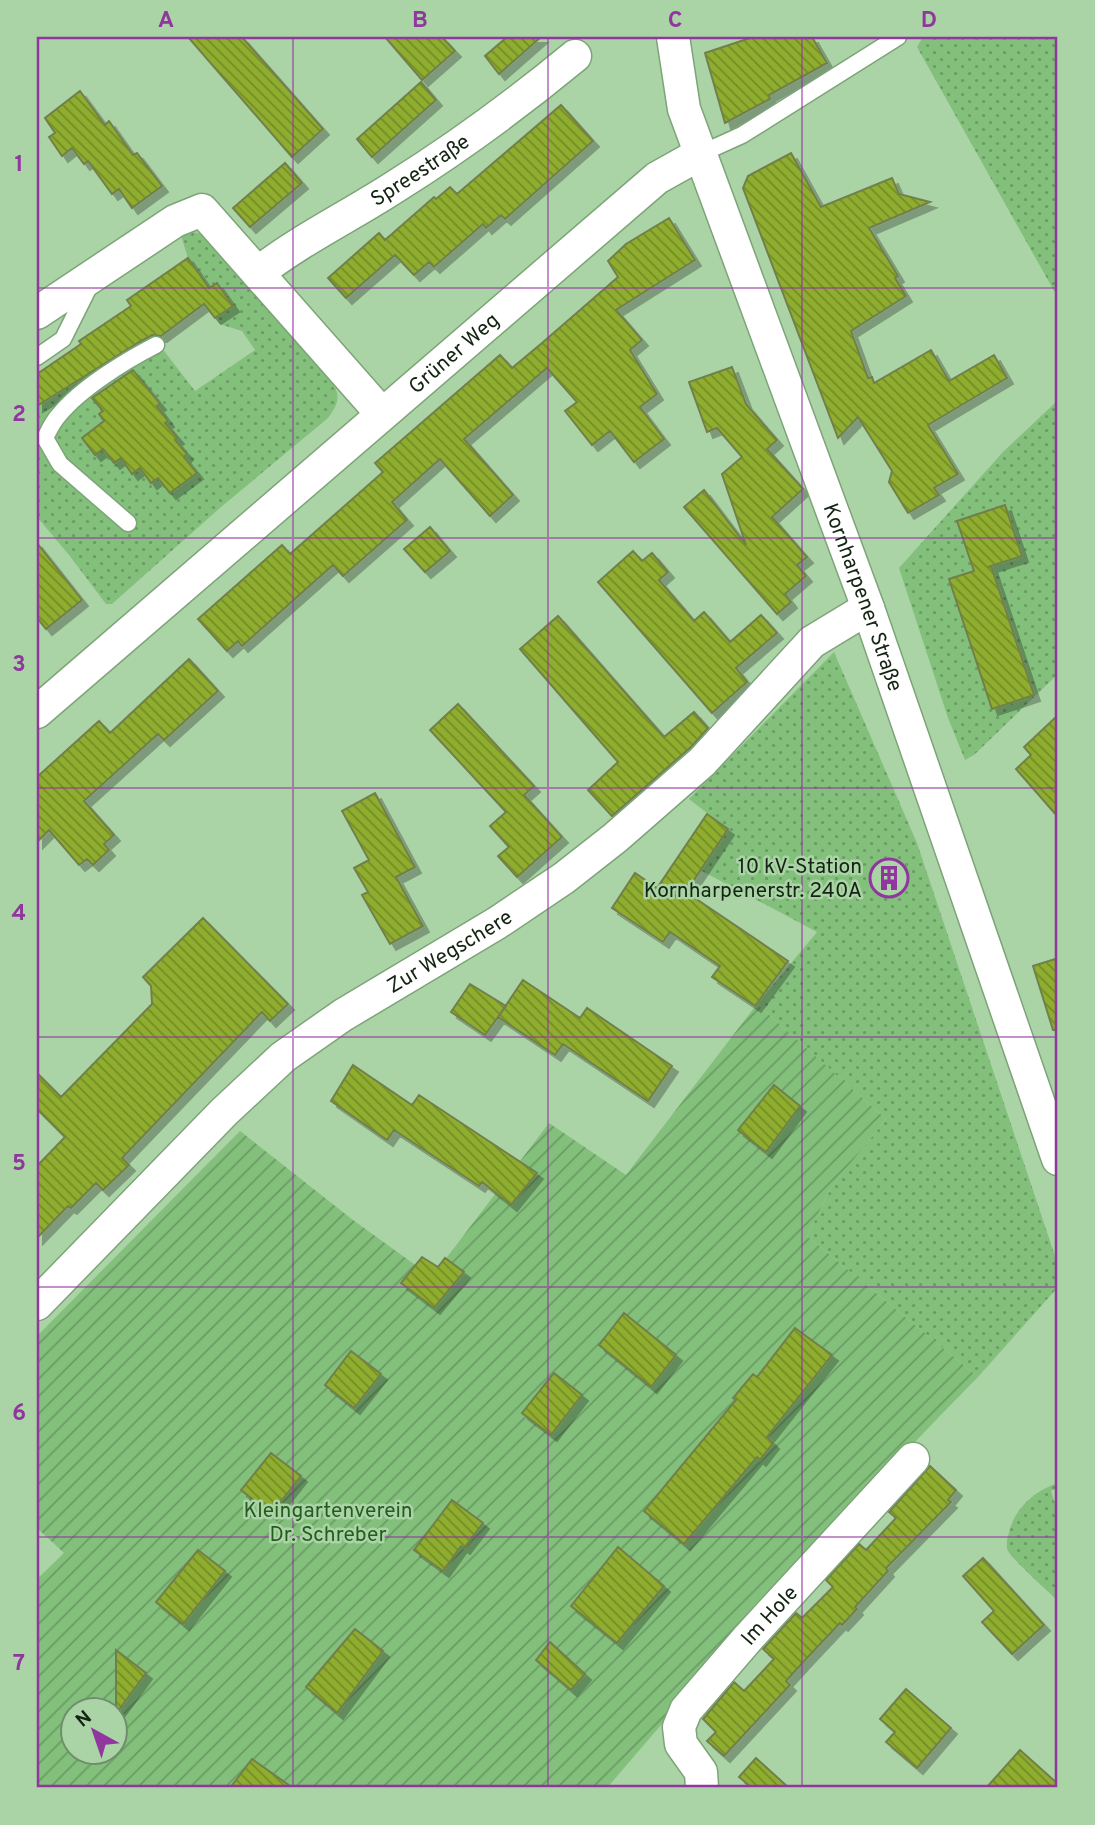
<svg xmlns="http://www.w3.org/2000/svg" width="1095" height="1825" font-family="Overpass,sans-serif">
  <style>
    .grass { fill: url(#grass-dots) }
    .garden { fill: url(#garden-furrows); fill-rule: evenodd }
    .building { fill: url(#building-back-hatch); stroke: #71804c; stroke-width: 2; filter: url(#shadow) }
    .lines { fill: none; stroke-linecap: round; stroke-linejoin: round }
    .lane-casing { stroke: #7da478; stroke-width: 19 }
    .street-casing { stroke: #7da478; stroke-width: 35 }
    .lane { stroke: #fff; stroke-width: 16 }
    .street { stroke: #fff; stroke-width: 32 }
    .grid { fill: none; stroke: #91359f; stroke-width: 2; stroke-opacity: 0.55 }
    .labels { text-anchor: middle; stroke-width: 5; stroke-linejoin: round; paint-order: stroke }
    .street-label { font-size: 21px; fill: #142413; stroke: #abd4a6 }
    .poi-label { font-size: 21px; fill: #142413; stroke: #abd4a6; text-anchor: end }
    .park-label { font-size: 21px; fill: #245c1f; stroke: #abd4a6 }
    .neatline { fill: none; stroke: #91359f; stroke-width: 2.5 }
    .grid-label { font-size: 23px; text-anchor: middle; font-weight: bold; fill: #91359f }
  </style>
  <defs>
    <pattern id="grass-dots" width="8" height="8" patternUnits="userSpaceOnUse" patternTransform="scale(1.75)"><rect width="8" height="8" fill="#83c07c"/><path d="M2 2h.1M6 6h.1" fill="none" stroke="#6a9c64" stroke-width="1.8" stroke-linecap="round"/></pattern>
    <pattern id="garden-furrows" width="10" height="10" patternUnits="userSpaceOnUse" patternTransform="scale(1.75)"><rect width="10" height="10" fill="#83c07c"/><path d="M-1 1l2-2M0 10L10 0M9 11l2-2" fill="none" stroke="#6a9c64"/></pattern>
    <pattern id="building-back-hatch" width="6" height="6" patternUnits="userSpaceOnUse" patternTransform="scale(1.75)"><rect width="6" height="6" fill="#8fad2e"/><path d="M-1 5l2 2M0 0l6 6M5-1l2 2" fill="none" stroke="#748d26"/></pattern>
    <filter id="shadow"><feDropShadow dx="6" dy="6" stdDeviation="0" flood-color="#0004"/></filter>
  </defs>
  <rect width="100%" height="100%" fill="#abd4a6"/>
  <path class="grass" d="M923 37H1058V298L917 47Z
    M192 232 199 233 206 238 329 378C341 394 340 402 328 418L221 507 112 604H106L69 555 37 517V406L144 325 195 391 255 350 242 331 219 324 215 318 233 306 217 283 209 288 188 258 181 236Z
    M1058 400V494L1054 496 1058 509V674L974 755 965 760 948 718 899 568 1003 452Z
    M834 652 917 843 1058 1265V1287L978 1377 807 1236 831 1188 886 1119 757 1004 817 932 700 870 728 829 689 799Z
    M1058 1483V1488L1051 1491 1058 1513V1601C1049 1592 1012 1559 1008 1551 1005 1544 1008 1536 1010 1529 1016 1507 1036 1490 1058 1483Z"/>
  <path class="garden" d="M757 1004 886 1119 831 1188 807 1236 978 1377C848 1508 727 1648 607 1788H37V1579L64 1553 37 1528V1336L240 1131 353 1220 432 1277 549 1123 626 1175ZM74 1710H116V1752H74Z"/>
  <path class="building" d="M188 37H242L323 129 292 157Z
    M385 37H442L455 51 422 80Z
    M507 37H541L499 74 485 56Z
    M753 37H812L827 63 769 95 770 99 725 123 705 53Z
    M421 82 436 100 372 157 357 139Z
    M80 91 105 125 109 121 133 155 137 153 162 186 132 208 119 189 112 194 88 161 84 164 72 148 62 156 49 137 55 133 45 118Z
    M561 105 593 141 505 219 501 215 486 228 483 224 434 267 429 262 414 275 395 255 346 298 328 278 379 233 385 240 434 197 436 199 450 187 457 194Z
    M791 153 821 207 892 178 899 194 930 202 869 228 898 276 895 278 906 296 851 331 868 378 872 377 874 383 931 350 949 381 994 355 1007 378 928 425 958 474 934 488 939 495 908 513 889 482 892 471 858 417 838 438 743 188 748 176Z
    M285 163 302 183 250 227 233 208Z
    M669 218 695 260 616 310 642 340 630 350 657 394 640 407 664 439 634 462 610 431 592 445 565 411 577 402 547 368 464 439 513 495 490 516 440 459 392 502 407 520 343 576 333 565 242 646 238 641 227 651 198 619 282 545 290 554 383 472 375 463 500 355 512 368 542 343 618 277 608 261 626 244Z
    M188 258 209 288 217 283 233 306 215 318 204 304 161 336 152 335 139 342 37 406V374L81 344 79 341 131 306 127 300Z
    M732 367 746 404 777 440 767 449 803 489 772 517 807 557 797 565 806 576 785 594 791 602 777 614 684 507 704 490 746 545 722 474 742 457 717 428 707 432 689 382Z
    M133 370 160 404 157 406 168 421 165 423 178 438 175 440 187 454 184 457 197 473 170 493 158 478 151 483 140 468 132 474 121 458 114 463 103 449 95 455 82 438 104 421 99 414 103 411 92 398Z
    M1005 505 1022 556 988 567 991 566 1034 695 992 709 949 579 974 571 957 521Z
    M430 527 450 551 425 572 404 549Z
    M37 543 82 600 46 629 37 618Z
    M633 551 642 561 652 553 668 572 659 580 694 621 704 612 730 642 761 615 777 633 736 668 747 682 712 713 598 582Z
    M558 616 664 737 694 712 708 728 692 746 612 816 588 790 618 762 520 649Z
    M189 659 218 691 164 740 158 734 84 801 114 835 104 844 109 850 93 865 87 859 79 865 49 830 37 842V777L99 721 110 733Z
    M458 704 534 786 524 795 562 837 517 877 498 856 509 847 490 826 506 812 430 730Z
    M1058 715V817L1016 769 1031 755 1024 747Z
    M375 793 415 867 396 877 423 926 390 944 362 895 368 892 354 868 369 860 342 811Z
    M707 814 728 829 686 892 788 961 755 1006 712 977 720 966 670 932 663 942 612 908 635 873 657 888Z
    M203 918 288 1004 270 1021 262 1012 122 1158 129 1165 103 1190 96 1183 71 1208 68 1206 37 1238V1166L65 1137 37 1109V1073L61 1097 152 1004 151 986 143 977Z
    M1058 958V1030H1053L1033 966Z
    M523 980 580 1018 587 1008 672 1066 648 1101 563 1044 555 1055 498 1017Z
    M470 984 506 1006 485 1035 451 1012Z
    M353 1065 412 1105 419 1095 537 1173 511 1205 482 1182 479 1186 394 1130 387 1140 331 1101Z
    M774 1085 800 1106 766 1152 738 1130Z
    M422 1257 438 1267 445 1258 464 1272 434 1308 401 1283Z
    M624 1313 676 1355 651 1387 599 1345Z
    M795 1328 832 1355 767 1437 773 1443 760 1460 757 1457 684 1544 644 1511 736 1400 733 1398 753 1374 757 1377Z
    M351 1351 381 1374 354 1408 325 1385Z
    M554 1373 582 1395 551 1435 522 1413Z
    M271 1453 301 1476 271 1514 241 1490Z
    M930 1466 956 1490 948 1500 951 1502 886 1568 888 1571 855 1607 857 1609 842 1625 840 1623 807 1658 786 1681 790 1685 724 1756 707 1741 716 1732 703 1719 734 1682 744 1691 774 1659 763 1649 796 1613 802 1618 833 1587 826 1580 859 1544 866 1550 896 1518 889 1512Z
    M452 1500 483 1523 464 1548 461 1546 443 1571 414 1550Z
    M618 1547 664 1586 617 1643 571 1606Z
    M198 1550 225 1571 183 1624 156 1602Z
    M983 1558 1044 1625 1012 1654 982 1622 994 1611 963 1576Z
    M355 1629 383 1651 337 1713 306 1687Z
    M550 1642 585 1674 571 1690 536 1660Z
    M116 1650 146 1673 116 1714Z
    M906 1689 951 1728 917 1768 886 1742 895 1732 880 1719Z
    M1020 1750 1058 1784V1788H986Z
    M756 1758 789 1788H752L739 1777Z
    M252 1759 293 1788H230Z"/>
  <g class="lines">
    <defs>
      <path id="lane" d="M700 154 742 135 898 37
        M37 357 63 339 90 285
        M128 523 60 464 45 438C49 430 53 421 59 415 81 388 125 361 156 345"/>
      <g id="street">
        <path id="s1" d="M673 37 684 109 868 608 1058 1159"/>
        <path id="s2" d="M258 273C300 240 348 217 393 188 457 148 517 104 575 56"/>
        <path d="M37 313 175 221 202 210 382 414"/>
        <path id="s3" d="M37 712 657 178 700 154"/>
        <path id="s4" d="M37 1304 224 1112 283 1057 343 1015 497 923 564 878 615 838 702 762 812 642 868 608"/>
        <path id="s5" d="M702 1788 701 1772 681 1744 679 1727 686 1710 749 1637 913 1459"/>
      </g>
    </defs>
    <use href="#lane" class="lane-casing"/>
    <use href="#street" class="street-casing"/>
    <use href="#lane" class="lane"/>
    <use href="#street" class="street"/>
  </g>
  <path class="grid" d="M293 37V1788M548 37V1788M802 37V1788M37 288H1058M37 538H1058M37 788H1058M37 1037H1058M37 1287H1058M37 1537H1058"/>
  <defs>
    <symbol id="building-ring" viewBox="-11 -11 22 22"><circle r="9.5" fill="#abd4a6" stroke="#91359f" stroke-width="1.5"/><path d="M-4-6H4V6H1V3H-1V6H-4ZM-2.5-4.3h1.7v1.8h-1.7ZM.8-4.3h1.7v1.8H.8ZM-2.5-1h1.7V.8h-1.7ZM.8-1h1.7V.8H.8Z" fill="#91359f"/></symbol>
  </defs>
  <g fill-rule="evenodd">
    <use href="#building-ring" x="867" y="856" width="44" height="44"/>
  </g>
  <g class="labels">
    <g class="street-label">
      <text dy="7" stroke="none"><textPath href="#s2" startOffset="192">Spreestraße</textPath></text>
      <text dy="7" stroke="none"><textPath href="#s3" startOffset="550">Grüner Weg</textPath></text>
      <text dy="7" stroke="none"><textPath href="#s1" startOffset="593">Kornharpener Straße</textPath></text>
      <text dy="7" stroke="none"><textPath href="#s4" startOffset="546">Zur Wegschere</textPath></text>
      <text dy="7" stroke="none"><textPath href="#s5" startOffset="212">Im Hole</textPath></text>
    </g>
    <g class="poi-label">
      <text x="862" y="873">10 kV-Station<tspan x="862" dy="24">Kornharpenerstr. 240A</tspan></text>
    </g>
    <g class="park-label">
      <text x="328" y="1517">Kleingartenverein<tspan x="328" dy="24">Dr. Schreber</tspan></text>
    </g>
  </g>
  <rect width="1095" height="1825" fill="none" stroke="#abd4a6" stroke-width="77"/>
  <g transform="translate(94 1731) rotate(320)"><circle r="33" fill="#abd4a6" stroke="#6f8e6b" stroke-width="2"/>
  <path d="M0-5L12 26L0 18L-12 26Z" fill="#91359f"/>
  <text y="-10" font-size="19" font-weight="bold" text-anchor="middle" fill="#142413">N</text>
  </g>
  <rect x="38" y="38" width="1018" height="1748" class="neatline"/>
  <g class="grid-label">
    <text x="166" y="27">A</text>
    <text x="420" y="27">B</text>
    <text x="675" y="27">C</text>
    <text x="929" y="27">D</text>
    <text x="19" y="171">1</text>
    <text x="19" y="421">2</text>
    <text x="19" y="671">3</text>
    <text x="19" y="920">4</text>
    <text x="19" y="1170">5</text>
    <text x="19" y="1420">6</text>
    <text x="19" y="1670">7</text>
  </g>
</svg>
